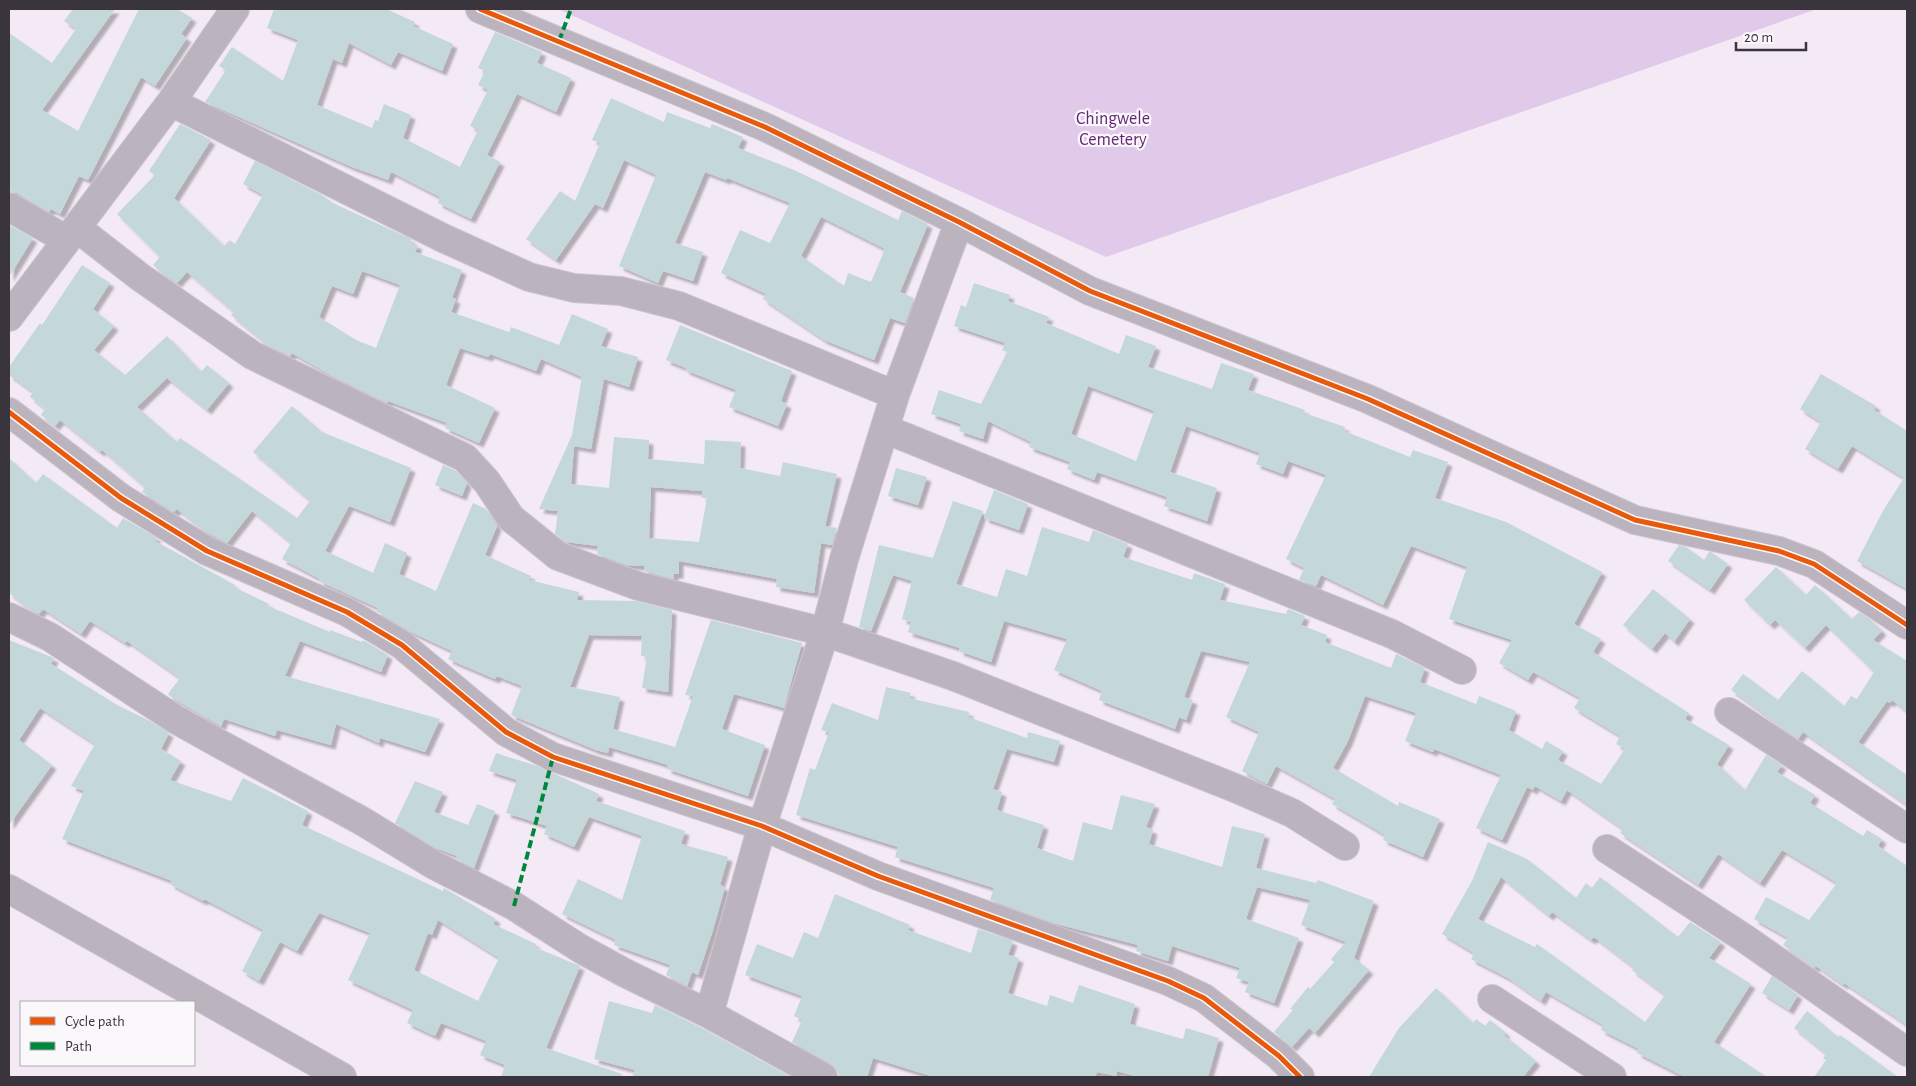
<svg xmlns="http://www.w3.org/2000/svg" width="1916" height="1086" font-family="'Alegreya Sans',sans-serif">
  <style>
    .green { fill: #e1cae9 }
    .building { fill: #c4d7d9; fill-rule: evenodd; filter: url(#shadow) }
    .lines { fill: none; stroke-linecap: round; stroke-linejoin: round }
    .minor-casing { stroke: #cdc6d0; stroke-width: 30 }
    .minor { stroke: #bbb3bd; stroke-width: 28 }
    .quiet { stroke: #00873e; stroke-width: 4; stroke-dasharray: 8 4; stroke-linecap: butt }
    .cycleway-casing { stroke: #fbf8fc; stroke-width: 8 }
    .cycleway { stroke: #e8590c; stroke-width: 5 }
    .labels { text-anchor: middle; stroke-width: 4.5; stroke-linejoin: round; paint-order: stroke }
    .park-label { font-size: 18px; fill: #652576; stroke: #fbf8fc }
  </style>
  <defs>
    <filter id="shadow"><feDropShadow dx="4.5" dy="4.5" stdDeviation="1" flood-color="#0004"/></filter>
  </defs>
  <rect width="100%" height="100%" fill="#f3eaf6"/>
  <path class="green" d="M558 9H1817L1106 257Z"/>
  <path class="building" d="M73 9H115L42 110 78 131 139 9H177L192 18 181 34 187 38 155 86 141 77 88 180 79 176 60 214 51 209 49 212 17 193 9 191V33L52 63 76 29 64 21Z
    M274 9H386L415 22 413 26 453 44 442 71 398 52 391 65 349 43 342 63 333 59 317 105 372 128 375 120 378 121 384 104 411 115 403 138 460 167 478 130 470 126 488 90 478 85 485 71 478 68 495 32 542 52 537 63 571 78 556 112 517 94 487 155 500 162 471 219 438 203 440 197 391 172 388 180 352 167 205 102 226 70 219 66 232 47 283 81 298 40 267 28Z
    M611 98 664 122 667 112 710 128 712 124 743 137 738 148 794 170 898 220 902 211 928 224 900 292 914 298 905 323 890 318 874 360 824 340 763 299 766 294 721 273 740 230 770 243 790 203 727 178 726 180 705 172 675 243 703 252 693 281 663 271 658 283 619 266 656 175 624 160 603 208 595 204 556 260 526 239 560 191 575 201 600 143 592 140ZM821 217 885 249 871 282 848 273 844 286 801 256Z
    M180 124 211 140 174 198 224 246 230 240 235 244 263 195 243 184 255 161 320 194 335 204 411 239 410 242 418 245 415 252 462 270 452 298 456 299 451 312 509 332 511 327 559 345 572 314 608 329 601 346 638 357 629 387 604 379 591 449 574 446 571 484 609 488 614 437 649 440 648 459 704 464 705 440 741 442 740 468 780 476 783 462 837 474 825 526 837 528 832 545 821 543 814 593 776 587 777 579 679 561V574H674L673 579 644 571V566L626 565 597 554 598 546 566 542 555 534 558 511 539 509 572 435 582 377 541 359 536 371 490 354 488 357 460 348 446 385 495 408 479 443 445 428 447 423 388 401 387 403 336 378 292 353 290 356 269 346 231 315 234 312 187 272 177 283 161 272 153 265 160 257 117 214 155 175 149 171ZM362 271 400 285 376 348 356 340 319 317 332 286 353 294ZM651 487 702 491V498H707L699 542 649 538Z
    M9 225 33 238 9 277Z
    M82 265 110 283 93 309 114 326 94 350 125 375 167 336 201 372 207 365 229 383 207 410 167 378 137 407 177 442 180 438 297 518 310 501 253 452 292 406 322 432 411 468 390 522 349 506 325 551 373 573 385 543 407 553 399 574 436 591 473 503 486 509 497 526 485 555 531 576 529 580 579 592 577 600 635 601 672 610 668 692 642 688 647 656H641L642 636 589 635 570 687 620 697 613 729 675 747 693 696 685 695 711 620 802 643 784 708 734 694 722 729 765 745 748 796 667 769 668 765 609 747 608 753 596 750 511 715 522 686 497 676 495 679 448 659 452 651 411 632 376 611 378 608 319 581 320 579 282 559 291 543 252 511 227 543 203 530 177 509 174 512 142 492 145 487 102 450 100 452 60 420 55 426 41 415 45 409 30 397 33 392 9 375V367L40 323 42 325Z
    M974 283 1010 295 1008 301 1049 317 1046 323 1119 354 1126 335 1156 346 1148 367 1212 389 1221 363 1254 374 1248 390 1305 410 1304 413 1345 427 1344 431 1410 457 1413 450 1448 462 1435 498 1506 522 1602 572 1574 624 1601 639 1593 652 1689 713 1685 719 1729 745 1717 764 1745 790 1766 755 1782 765 1777 772 1815 795 1810 803 1863 836 1867 830 1882 839 1878 846 1907 866V1025L1844 983 1843 985 1816 966 1814 968 1783 945 1788 938 1754 919 1766 897 1809 920 1837 883 1782 850 1760 883 1718 854 1698 885 1620 833 1623 829 1567 790 1561 801 1535 786 1533 790 1527 787 1502 840 1476 828 1501 775 1434 749 1433 752 1405 741 1416 713 1365 696 1348 741 1333 768 1398 806 1399 802 1440 819 1423 857 1383 840 1385 835 1332 804 1335 799 1276 766 1267 784 1242 771 1259 732 1226 717 1250 662 1201 651 1184 697 1193 700 1186 720 1179 717 1175 729 1099 700 1102 691 1054 670 1067 639 1004 621 991 662 959 651 960 648 908 632 911 622 902 619 912 581 893 575 871 631 859 627 879 545 933 558 953 501 983 511 956 584 997 597 1006 569 1027 576 1042 527 1089 542 1093 530 1128 544 1123 557 1192 580 1194 573 1225 584 1220 600 1286 614 1288 609 1305 616 1301 625 1327 635 1325 642 1391 668 1396 654 1425 668 1420 682 1476 704 1479 696 1516 711 1509 730 1542 749 1546 741 1563 751 1558 760 1601 784 1625 749 1616 744 1620 736 1574 708 1580 698 1533 672 1528 680 1499 663 1512 640 1449 619 1467 567 1411 546 1383 605 1321 575 1316 586 1299 580 1304 568 1286 559 1326 475 1288 461 1283 474 1256 464 1260 453 1186 426 1170 472 1217 488 1207 521 1164 506 1167 497 1097 472 1094 480 1067 469 1070 462 1029 447 1031 442 988 421 983 439 959 431 961 424 931 414 939 390 981 404 1007 352 1002 350 1005 343 954 326 961 305 966 307ZM1088 386 1154 411 1136 461 1071 434Z
    M680 325 792 371 781 401 787 404 778 426 729 407 736 390 685 370 686 368 666 360Z
    M1821 374 1876 406 1874 410 1907 431V589L1857 561 1884 509 1904 478 1852 446 1838 469 1805 449 1821 422 1800 409Z
    M9 458 36 483 43 474 117 528 123 518 157 538 155 541 235 585 234 587 269 604 268 606 330 632V630L362 642 363 640 388 655 381 672 300 641 285 676 440 719 425 752 380 738 379 743 336 724 331 745 277 730 275 736 224 719 221 726 171 697 168 694 180 678 127 641 125 643 90 621 81 634 43 609 39 614 30 610 9 593Z
    M443 465 456 471 467 483 462 496 435 485Z
    M896 468 927 477 918 505 888 496Z
    M994 490 1028 504 1019 530 984 518Z
    M1679 545 1686 547 1704 560 1709 552H1711L1728 564 1710 590 1668 561Z
    M1776 567 1806 595 1815 585 1852 619 1859 612 1870 619 1882 631 1873 640 1907 661V712L1892 700 1890 703 1887 701 1858 742 1907 775V805L1803 732 1798 739 1731 690 1743 674 1778 700 1802 671 1844 706 1851 696 1857 699 1874 672 1826 625 1805 648 1775 620 1770 625 1744 600Z
    M1653 589 1690 619 1674 642 1665 633 1652 649 1623 625Z
    M9 640 54 658 51 664 117 705 148 720 169 733 161 749 181 761 170 780 231 801 243 778 308 811 302 825 443 891 444 888 496 919 493 924 536 944 534 947 580 966 546 1048 622 1074 621 1077H501L505 1065 480 1055 486 1041 441 1023 435 1036 407 1023 413 1010 348 980 370 933 319 913 297 951 280 942 259 981 242 971 263 930 204 899 203 901 170 884 172 881 62 839 84 791 71 786 95 744 40 708 19 740 52 765 9 825ZM438 920 499 958 478 1001 414 970 428 933 432 935Z
    M886 687 911 693 909 698 969 712 968 717 1027 738 1028 732 1060 741 1054 762 1007 749 993 789 1002 792 997 810 1044 825 1037 848 1073 861 1083 822 1112 830 1121 795 1155 804 1146 827 1153 830 1149 844 1222 867 1232 826 1265 834 1256 868 1316 883 1318 880 1374 901 1354 958 1369 970 1315 1033 1309 1028 1292 1047 1274 1032 1293 1010 1290 1009 1308 987 1310 989 1334 962 1331 959 1346 942 1301 925 1310 900 1257 887 1246 919 1299 938 1274 1003 1245 992 1249 982 1236 978 1240 968 1172 946 1168 961 1136 951 1138 945 1053 923 990 900 994 888 895 857 898 847 796 815 810 768 815 770 829 732 821 730 832 703 878 720Z
    M496 753 537 766 599 794 596 801 685 831 681 844 728 857 720 885 725 887 713 930 698 975 692 972 687 986 666 975 670 965 614 945 616 940 562 914 578 879 622 900 642 836 589 817 574 847 544 834 547 826 506 813 517 780 489 771Z
    M415 781 443 792 434 812 468 825 477 804 495 811 474 868 456 859 457 856 436 848 395 823Z
    M1488 842 1527 859 1576 898 1586 883 1592 888 1600 877 1678 937 1690 922 1721 942 1709 958 1751 984 1714 1042 1767 1077H1685L1637 1053 1639 1049 1601 1030 1603 1025 1546 992 1541 1001 1508 978 1471 959 1474 953 1442 934 1472 881ZM1501 877 1549 916 1552 912 1591 940 1594 937 1633 967 1632 970 1665 995 1645 1022 1537 944 1535 947 1478 919Z
    M835 894 910 925 908 930 971 953 978 929 1013 941 1008 955 1019 958 1008 993 1047 1006 1050 995 1073 1003 1079 985 1135 1004 1130 1024 1183 1039 1186 1028 1219 1038 1208 1077H1138L1117 1071 1116 1076 1097 1072 1095 1077H934L873 1058 867 1077H839L837 1069 831 1064 792 1042 802 1020 794 1016 802 996 745 975 757 944 793 958 804 932 818 938Z
    M1772 976 1798 995 1789 1010 1762 993Z
    M1436 988 1473 1023 1476 1019 1485 1026 1490 1020 1506 1033 1504 1035 1536 1061 1523 1077H1369L1399 1028Z
    M609 1001 652 1013 655 1005 702 1028 791 1077H632L635 1070 594 1059Z
    M1807 1011 1838 1037 1840 1035 1898 1077H1814L1826 1060 1823 1058 1826 1054 1794 1028Z"/>
  <g class="lines">
    <defs>
      <path id="minor" d="M480 9 765 127 959 222 1090 291 1368 399 1635 520 1779 551 1814 564 1907 625
        M171 102 443 238 529 277 574 288 621 291 679 306 895 395
        M9 207 67 240
        M77 228 140 277 252 355 465 458 487 482 511 518 558 556 638 586 825 632 953 676 1235 788 1292 813 1345 846
        M9 317 171 102 235 9
        M9 412 121 498 207 551 347 612 402 645 506 732 553 757 762 826 878 876 1168 981 1204 998 1279 1056 1300 1077
        M885 429 1392 634 1462 670
        M9 617 50 637 175 719 218 743 362 821 434 865 514 906 581 949 625 973 709 1014 823 1077
        M1729 712 1907 829
        M1607 849 1744 938 1907 1052
        M9 889 342 1077
        M1492 999 1612 1077
        M709 1014 762 826 825 632 844 559 895 395 959 222"/>
    </defs>
    <use href="#minor" class="minor-casing"/>
    <use href="#minor" class="minor"/>
    <path class="quiet" d="M559 41 571 9
      M514 906 553 757"/>
    <defs>
      <path id="cycleway" d="M480 9 765 127 959 222 1090 291 1368 399 1635 520 1779 551 1814 564 1907 625
        M9 412 121 498 207 551 347 612 402 645 506 732 553 757 762 826 878 876 1168 981 1204 998 1279 1056 1300 1077"/>
    </defs>
    <use href="#cycleway" class="cycleway-casing"/>
    <use href="#cycleway" class="cycleway"/>
  </g>
  <g class="labels">
    <g class="park-label">
      <text x="1113" y="124">Chingwele<tspan x="1113" dy="21">Cemetery</tspan></text>
    </g>
  </g>
  <rect width="1916" height="1086" fill="none" stroke="#3a343c" stroke-width="20"/>
  <rect x="20" y="1001" width="175" height="65" fill="#fbf8fc" stroke="#aeaaaf"/>
  <rect x="30" y="1017" width="25" height="8" fill="#e8590c" stroke="#aeaaaf"/>
  <text x="65" y="1026" font-size="15" fill="#3a343c">Cycle path</text>
  <rect x="30" y="1042" width="25" height="8" fill="#00873e" stroke="#aeaaaf"/>
  <text x="65" y="1051" font-size="15" fill="#3a343c">Path</text>
  <path d="M1736 42v8h70v-8" fill="none" stroke="#3a343c" stroke-width="2.5"/>
  <text x="1744" y="42" font-size="15" fill="#3a343c" stroke="#fbf8fc" stroke-width="4" paint-order="stroke">20 m</text>
</svg>
